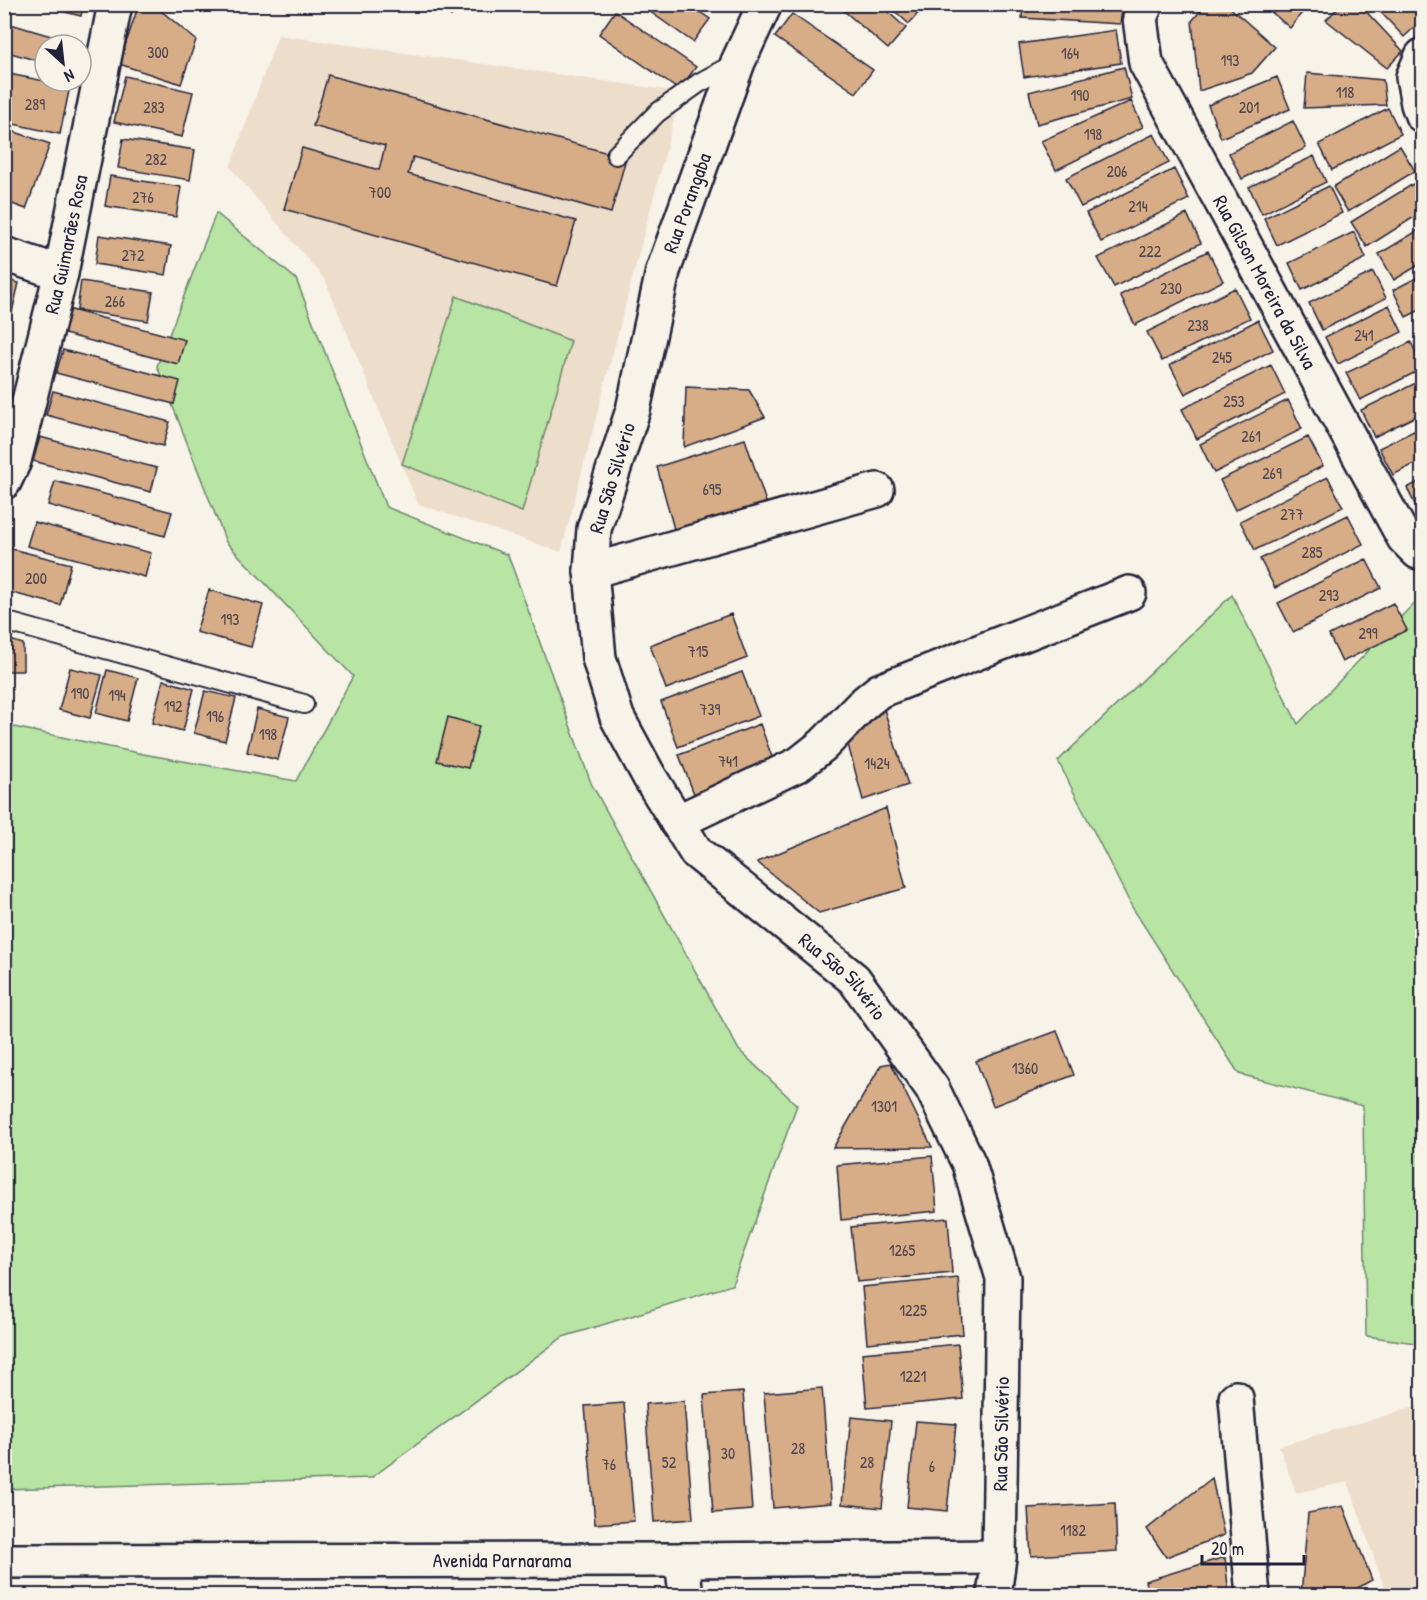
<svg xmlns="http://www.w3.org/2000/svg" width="1427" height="1600" font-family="'Patrick Hand',sans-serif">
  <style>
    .built { fill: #eddecb }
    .green { fill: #b8e5a3; stroke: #6d846f; stroke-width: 1.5 }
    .building { fill: #d7ad88; stroke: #22223b; stroke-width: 1.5 }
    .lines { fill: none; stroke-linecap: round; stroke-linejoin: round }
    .service-casing { stroke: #22223b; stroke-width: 22 }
    .minor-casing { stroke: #22223b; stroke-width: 38 }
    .tertiary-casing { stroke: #22223b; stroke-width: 38 }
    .service { stroke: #f7f3e8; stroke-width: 18 }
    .minor { stroke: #f7f3e8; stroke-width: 33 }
    .tertiary { stroke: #f7f3e8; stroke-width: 33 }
    .labels { text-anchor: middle; stroke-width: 5; stroke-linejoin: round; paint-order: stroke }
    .number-label { font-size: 16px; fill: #4f454e }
    .street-label { font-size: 20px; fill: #22223b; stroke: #f7f3e8 }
  </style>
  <rect width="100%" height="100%" fill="#f7f3e8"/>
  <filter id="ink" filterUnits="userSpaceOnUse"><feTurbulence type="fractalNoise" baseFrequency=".0167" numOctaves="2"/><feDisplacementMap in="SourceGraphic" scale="12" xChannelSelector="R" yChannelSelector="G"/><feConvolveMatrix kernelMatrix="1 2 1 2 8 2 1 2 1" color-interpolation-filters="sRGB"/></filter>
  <g filter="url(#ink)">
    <path class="built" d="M278 35 681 92 561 552 418 504 325 280 230 167Z
      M1422 1405V1595H1387L1348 1482 1296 1493 1279 1446Z"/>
    <path class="green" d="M216 213 296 279 386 507 508 555 591 783 739 1050 797 1105 732 1285 563 1337 371 1478 5 1489 4 725 143 754 296 781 353 676 226 542 157 366Z
      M456 296 571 341 522 512 402 464Z
      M1232 595 1298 724 1422 595V1344L1366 1336 1363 1106 1239 1074 1132 907 1058 761Z"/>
    <path class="building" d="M34 4H83L81 16Z
      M139 4H153L196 40 181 84 119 64Z
      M439 4H463L451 16Z
      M639 4H688L710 19 693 42Z
      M836 4H879L906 28 888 49Z
      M887 4H926L909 24Z
      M1023 4H1123L1120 24 1022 18Z
      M1206 4H1226L1275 47 1252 73 1199 91 1192 21Z
      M1262 4H1309L1290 28Z
      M1342 4H1359L1403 51 1387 68 1326 20Z
      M1373 4H1421L1422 7V20L1404 37Z
      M615 11 696 67 679 90 599 34Z
      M792 14 873 70 856 93 775 37Z
      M4 22 71 42 70 45H45V63L4 51Z
      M1116 30 1121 63 1024 77 1019 44Z
      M1124 67 1132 99 1037 124 1029 92Z
      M4 73 70 86 60 134 4 122Z
      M1307 73 1383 80 1386 105 1304 108Z
      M328 75 626 158 611 213 413 157 408 174 576 221 557 286 284 209 302 148 379 170 385 146 313 126Z
      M125 76 193 92 182 137 114 122Z
      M1277 77 1290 109 1221 138 1208 105Z
      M1131 101 1143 127 1056 170 1041 141Z
      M1388 108 1401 134 1332 170 1319 144Z
      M1293 121 1306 148 1242 179 1229 153Z
      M9 130 50 144 26 209 4 201V142Z
      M1154 134 1169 163 1081 207 1066 178Z
      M123 139 195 150 190 180 118 168Z
      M1400 146 1415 171 1348 212 1333 187Z
      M1314 156 1326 182 1262 214 1249 187Z
      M1174 169 1189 199 1101 242 1086 213Z
      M110 176 181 187 176 217 105 206Z
      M1418 181 1422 188V212L1367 247 1351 222Z
      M1329 186 1342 213 1277 245 1264 218Z
      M1187 214 1201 243 1114 287 1098 258Z
      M1422 228V263L1394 280 1379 254Z
      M1354 232 1366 258 1302 290 1289 263Z
      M99 235 171 246 166 275 95 264Z
      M1208 251 1223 281 1135 325 1120 295Z
      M1373 272 1386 298 1322 330 1309 303Z
      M1422 275V309L1406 317 1393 290Z
      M4 279 19 283 5 341 4 340Z
      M81 281 153 292 148 321 77 310Z
      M1235 288 1250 318 1162 361 1147 332Z
      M1389 305 1402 332 1338 364 1325 337Z
      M68 309 185 340 178 364 61 333Z
      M1258 320 1273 350 1185 394 1170 365Z
      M1411 342 1422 366V369L1360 400 1346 373Z
      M63 350 180 381 174 404 56 373Z
      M1271 365 1285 394 1197 439 1182 409Z
      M1422 380V413L1374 437 1361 410Z
      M686 387 749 390 765 417 684 447Z
      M53 391 170 422 163 446 46 415Z
      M1288 400 1302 429 1214 473 1200 444Z
      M1422 427V460L1393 475 1379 448Z
      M40 437 157 468 151 492 33 461Z
      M1308 437 1323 466 1235 510 1220 480Z
      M745 439 769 511 677 540 657 467Z
      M1328 477 1343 507 1255 550 1240 521Z
      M1422 480V519L1407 488Z
      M55 481 172 512 165 536 48 505Z
      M1348 515 1363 544 1275 588 1260 559Z
      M34 522 151 553 145 577 27 546Z
      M4 547 71 564 60 605 4 591Z
      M1366 559 1381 588 1293 632 1278 603Z
      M209 590 263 605 251 647 196 632Z
      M1393 603 1407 630 1342 662 1329 635Z
      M731 614 747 658 666 689 650 645Z
      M4 638 23 644V671H4Z
      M70 668 102 675 90 718 59 710Z
      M107 670 138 678 127 721 96 713Z
      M742 672 759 716 678 747 661 702Z
      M163 680 194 689 183 731 152 723Z
      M205 691 236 698 225 741 194 733Z
      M882 703 908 785 863 800 847 741Z
      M257 709 289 717 278 760 247 752Z
      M448 717 479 726 468 768 437 761Z
      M760 724 776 768 696 799 679 755Z
      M886 808 906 888 819 913 757 862Z
      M1057 1031 1074 1075 993 1106 976 1061Z
      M891 1063 932 1147 833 1148 881 1065Z
      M932 1156 937 1211 841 1220 837 1165Z
      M948 1218 952 1273 857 1282 851 1227Z
      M958 1278 963 1334 867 1343 862 1287Z
      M958 1344 963 1399 867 1408 862 1353Z
      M822 1388 831 1503 773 1508 764 1393Z
      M743 1392 752 1510 713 1513 704 1395Z
      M684 1401 693 1519 654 1522 645 1404Z
      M624 1403 634 1521 595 1524 585 1406Z
      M851 1417 891 1421 882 1508 842 1504Z
      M916 1421 956 1424 947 1511 907 1507Z
      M1212 1478 1224 1535 1166 1557 1147 1529Z
      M1115 1503 1117 1551 1031 1556 1028 1508Z
      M1343 1506 1372 1580 1343 1596H1301L1308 1513Z
      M1225 1557 1229 1596H1149L1145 1581Z"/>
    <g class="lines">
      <defs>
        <path id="service" d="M616 155 657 113 699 83 736 63
          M4 621 304 704"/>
        <g id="minor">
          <path id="s1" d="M1146 4 1140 18 1146 63 1404 538 1418 552"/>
          <path d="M1422 56 1413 77 1418 104 1422 115"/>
          <path d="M4 254 61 273"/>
          <path id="s2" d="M4 482 14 461 61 273 115 4"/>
          <path d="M591 571 877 490"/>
          <path d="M677 822 799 764 823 745 863 704 879 691 1129 593"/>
          <path d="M1236 1398 1253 1596"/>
          <path d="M682 1560 686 1596"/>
        </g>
        <g id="tertiary">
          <path id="s3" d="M765 4 738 62 663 271 633 410 594 529 591 571 599 658 617 717 649 776 696 852 854 979 932 1088 969 1164 1003 1278 999 1557 994 1596"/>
          <path id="s4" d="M4 1561 682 1560 999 1557"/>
        </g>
      </defs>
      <use href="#service" class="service-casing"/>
      <use href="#minor" class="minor-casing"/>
      <use href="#tertiary" class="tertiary-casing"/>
      <use href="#service" class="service"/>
      <use href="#minor" class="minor"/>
      <use href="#tertiary" class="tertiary"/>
    </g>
  </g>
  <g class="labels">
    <g class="number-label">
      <text x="158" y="58">300</text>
      <text x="1070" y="59">164</text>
      <text x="1230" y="66">193</text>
      <text x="1345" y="98">118</text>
      <text x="1080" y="101">190</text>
      <text x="35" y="110">289</text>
      <text x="154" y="113">283</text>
      <text x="1249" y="113">201</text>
      <text x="1093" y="140">198</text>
      <text x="156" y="165">282</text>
      <text x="1117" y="177">206</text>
      <text x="380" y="198">700</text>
      <text x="143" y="203">276</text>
      <text x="1138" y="212">214</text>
      <text x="1150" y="257">222</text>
      <text x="133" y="261">272</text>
      <text x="1171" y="294">230</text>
      <text x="115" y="307">266</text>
      <text x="1198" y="331">238</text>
      <text x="1364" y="341">241</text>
      <text x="1222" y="363">245</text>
      <text x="1234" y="407">253</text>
      <text x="1251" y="442">261</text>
      <text x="1272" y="479">269</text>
      <text x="712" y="495">695</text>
      <text x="1292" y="520">277</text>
      <text x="1312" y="558">285</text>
      <text x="36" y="584">200</text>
      <text x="1329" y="601">293</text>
      <text x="230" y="625">193</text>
      <text x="1368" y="639">299</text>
      <text x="698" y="657">715</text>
      <text x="80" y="699">190</text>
      <text x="117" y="701">194</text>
      <text x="173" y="712">192</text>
      <text x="710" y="715">739</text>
      <text x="215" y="722">196</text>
      <text x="268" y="740">198</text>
      <text x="728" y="767">741</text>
      <text x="877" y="769">1424</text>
      <text x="1025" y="1074">1360</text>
      <text x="884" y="1112">1301</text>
      <text x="902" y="1256">1265</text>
      <text x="913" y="1316">1225</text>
      <text x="913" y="1382">1221</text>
      <text x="798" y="1454">28</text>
      <text x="728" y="1459">30</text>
      <text x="669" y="1468">52</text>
      <text x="867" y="1468">28</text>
      <text x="609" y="1470">76</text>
      <text x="932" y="1472">6</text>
      <text x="1073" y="1536">1182</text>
    </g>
    <g class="street-label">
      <text transform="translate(687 203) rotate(-70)" y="7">Rua Porangaba</text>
      <text dy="7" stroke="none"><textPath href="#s2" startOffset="246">Rua Guimarães Rosa</textPath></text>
      <text dy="7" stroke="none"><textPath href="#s1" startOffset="310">Rua Gilson Moreira da Silva</textPath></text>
      <text transform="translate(612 478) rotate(-73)" y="7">Rua São Silvério</text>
      <text dy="7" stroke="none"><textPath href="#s3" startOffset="1094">Rua São Silvério</textPath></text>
      <text transform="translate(1001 1434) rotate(-89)" y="7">Rua São Silvério</text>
      <text dy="7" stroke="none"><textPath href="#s4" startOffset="498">Avenida Parnarama</textPath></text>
    </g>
  </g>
  <rect width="1427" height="1600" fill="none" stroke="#f7f3e8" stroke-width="24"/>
  <rect x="12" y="12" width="1403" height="1576" fill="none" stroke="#22223b" stroke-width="2" filter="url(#ink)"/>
  <g transform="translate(63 63) rotate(153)"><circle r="28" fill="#f7f3e8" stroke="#a29fa3" stroke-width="1.5"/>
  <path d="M0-4.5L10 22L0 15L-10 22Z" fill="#22223b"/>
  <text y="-9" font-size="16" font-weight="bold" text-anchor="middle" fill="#22223b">N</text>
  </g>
  <path d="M1202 1555v9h102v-9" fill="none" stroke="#22223b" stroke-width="3"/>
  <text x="1211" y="1555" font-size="18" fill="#22223b" stroke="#f7f3e8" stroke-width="4.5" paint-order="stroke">20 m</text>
</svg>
